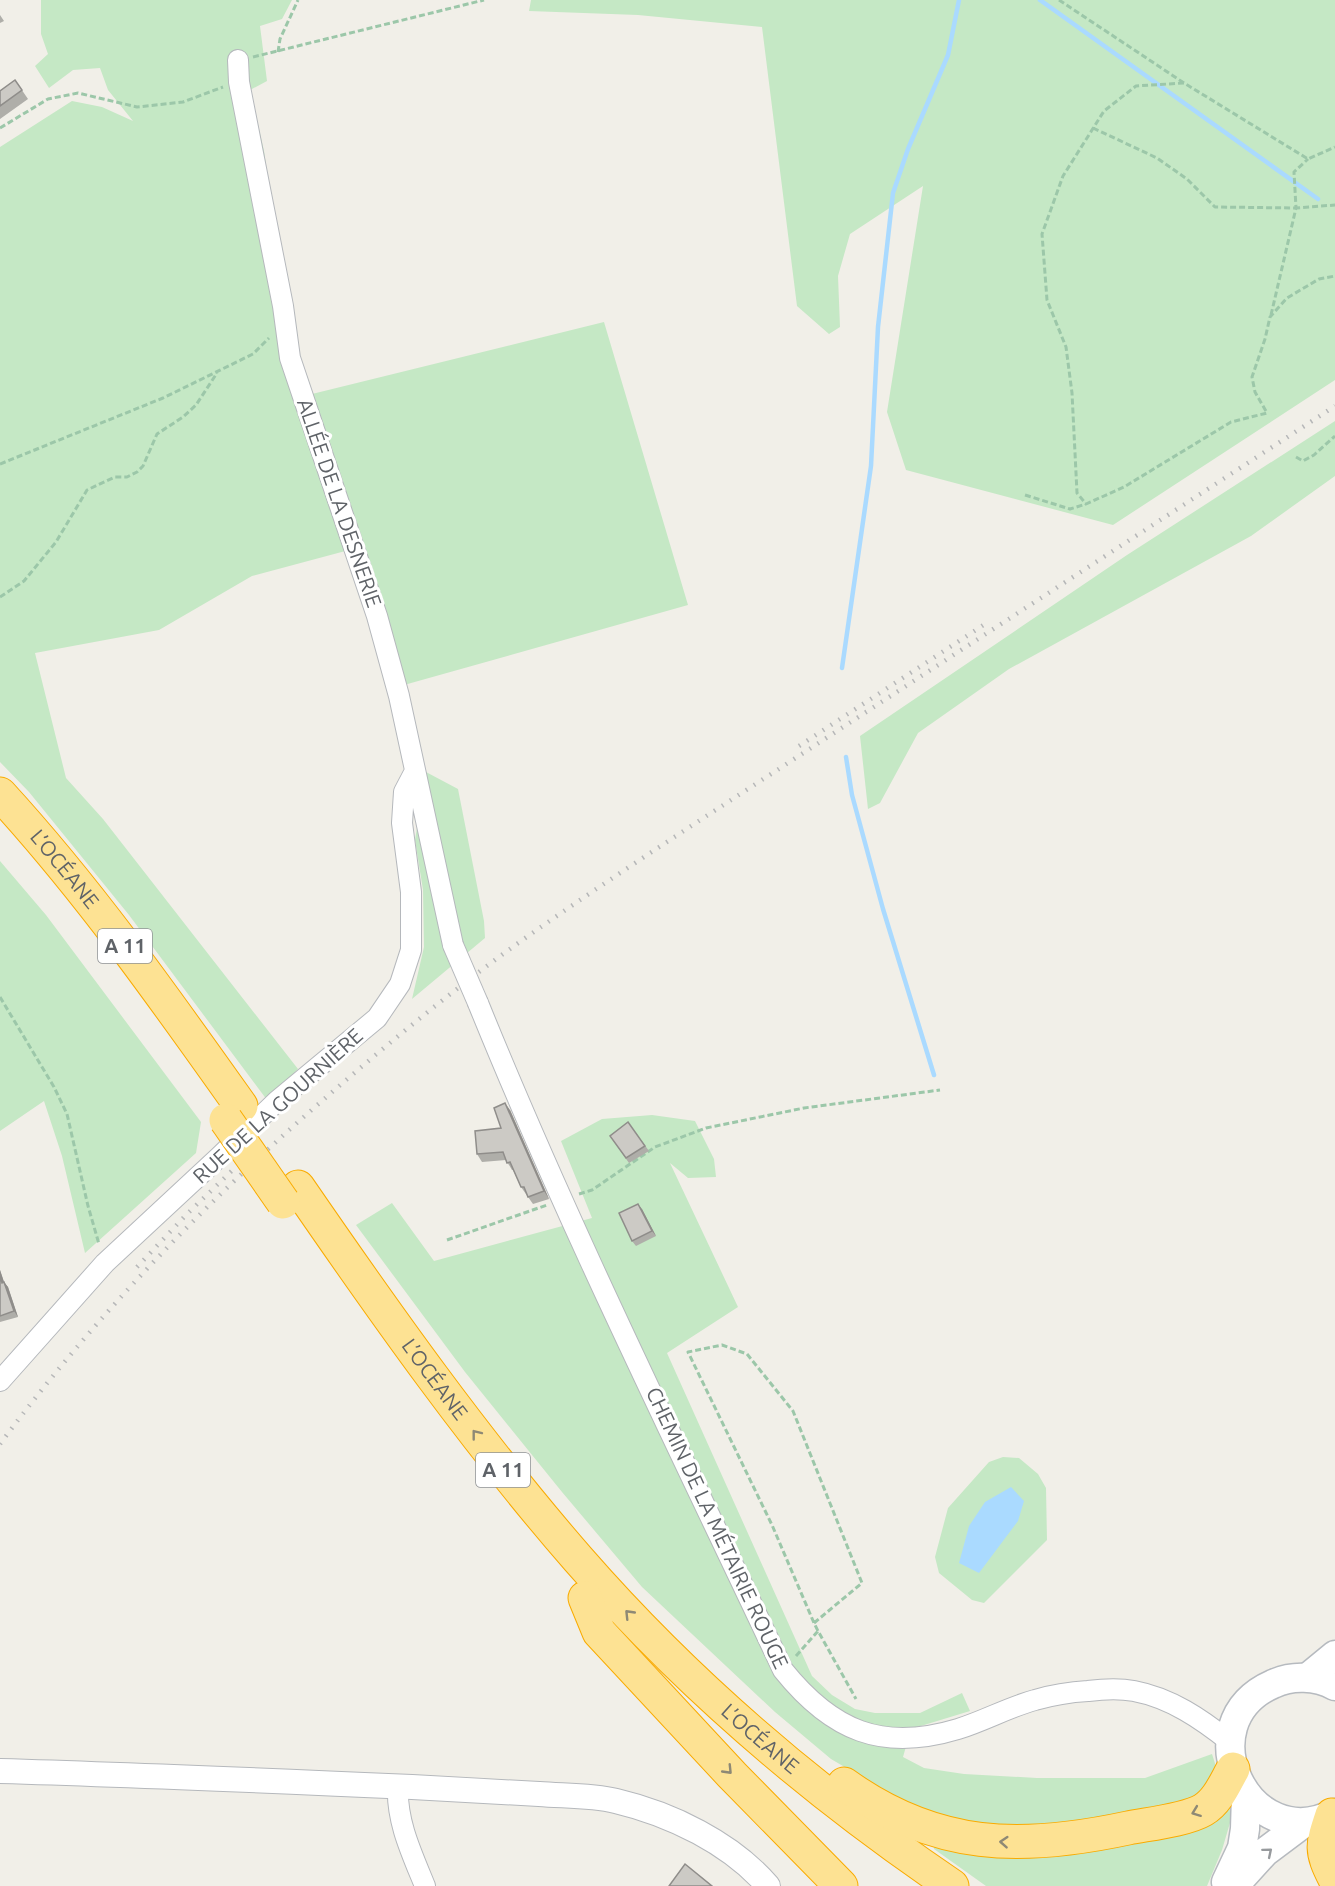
<svg xmlns="http://www.w3.org/2000/svg" width="1335" height="1886" font-family="Ubuntu,sans-serif">
  <style>
    .green { fill: #c5e8c5 }
    .water { fill: #aadaff }
    .lines { fill: none; stroke-linecap: round; stroke-linejoin: round }
    .stream { stroke: #aadaff; stroke-width: 4.5 }
    .minor-casing { stroke: #b5b8bc; stroke-width: 22 }
    .tertiary-casing { stroke: #b5b8bc; stroke-width: 26 }
    .secondary-casing { stroke: #b6babf; stroke-width: 31 }
    .motorway-casing { stroke: #f9ab00; stroke-width: 35 }
    .path { stroke: #9cc7a9; stroke-width: 3; stroke-dasharray: 6 3; stroke-linecap: butt }
    .minor { stroke: #fff; stroke-width: 20 }
    .tertiary { stroke: #fff; stroke-width: 24 }
    .secondary { stroke: #fff; stroke-width: 28 }
    .motorway { stroke: #fde293; stroke-width: 33 }
    .rail { stroke: #b6b7b8; stroke-width: 4.5; stroke-dasharray: 1.5 8; stroke-linecap: butt }
    .minor-bridge-casing { stroke: #b5b8bc; stroke-width: 22; stroke-linecap: butt }
    .motorway-bridge-casing { stroke: #f9ab00; stroke-width: 35; stroke-linecap: butt }
    .minor-bridge { stroke: #fff; stroke-width: 20 }
    .motorway-bridge { stroke: #fde293; stroke-width: 33 }
    .wall { fill: #afaea9 }
    .shaded-wall { fill: #8f8d8a }
    .building { fill: #cccac5; stroke: #8f8d8a; stroke-width: 1.5 }
    .oneway { stroke: #8e8975 }
    .oneway2 { stroke: #979a9d }
    .labels { text-anchor: middle; stroke-width: 6; stroke-linejoin: round; paint-order: stroke }
    .shield { fill: #fff; stroke: #8f9295; stroke-width: 1.5 }
    .shield-label { font-size: 20px; font-weight: bold; fill: #5f6368 }
    .street-label { font-size: 21px; fill: #5f6368; stroke: #fff }
  </style>
  <rect width="100%" height="100%" fill="#f1efe8"/>
  <path class="green" d="M41 0H292L282 19 260 26 267 81 250 90 264 151 288 318 312 394 604 322 688 605 404 685 364 546 252 576 159 630 35 653 66 778 103 819 298 1069 267 1100 129 915 29 792 0 762V147L72 101 102 107 133 121 108 90 100 68 73 70 49 88 35 66 48 54 41 34Z
    M531 0H1335V380L1113 525 906 470 887 412 923 186 850 234 838 276 840 327 829 334 797 306 762 27 638 15 529 11Z
    M1335 421V476L1251 536 1009 669 918 733 880 803 868 809 860 736 1127 555Z
    M426 772 458 789 484 921 485 938 412 999 424 947 423 890 415 840Z
    M0 861 46 915 201 1122 196 1153 85 1253 62 1156 44 1101 0 1131Z
    M652 1115 695 1121 714 1159 716 1177 688 1178 670 1163 738 1307 667 1353 812 1676 832 1695 855 1709 875 1713H920L962 1693 970 1711 911 1729 903 1757 924 1768 964 1774 1037 1778H1145L1212 1754 1232 1816 1222 1850 1207 1886H986L934 1849 930 1812 906 1803 831 1759 775 1712 642 1587 562 1492 465 1372 356 1225 392 1203 434 1261 592 1218 561 1141 602 1119Z
    M1003 1457 1019 1458 1038 1474 1046 1488 1047 1540 984 1603 972 1600 939 1573 935 1557 948 1508 989 1462Z"/>
  <path class="water" d="M1011 1487 1024 1501 1018 1521 979 1573 959 1563 969 1526 985 1502Z"/>
  <g class="lines">
    <path class="stream" d="M1040 0 1318 199
      M842 668 871 466 878 327 893 193 908 149 948 55 959 0
      M846 757 852 795 883 909 934 1075"/>
    <defs>
      <path id="minor" d="M238 60 239 82 283 306 290 358 377 616 399 696 453 945
        M478 1003C570 1230 679 1449 783 1670 832 1731 882 1752 958 1729 984 1721 1009 1707 1035 1700 1052 1695 1070 1692 1088 1691 1103 1689 1119 1688 1134 1691 1171 1698 1201 1719 1229 1741
        M0 1381 105 1263 219 1157 277 1101 377 1018 400 984 411 950V892L402 823 404 792 415 771
        M398 1786C396 1821 412 1854 425 1886"/>
      <path id="tertiary" d="M0 1771C138 1775 275 1781 412 1787 455 1789 497 1792 539 1794 564 1796 591 1795 616 1801 671 1814 731 1843 768 1886"/>
      <path id="secondary" d="M1307 1678 1335 1655
        M1335 1686C1316 1676 1292 1675 1273 1684 1184 1723 1249 1858 1335 1813
        M1226 1882 1242 1848 1245 1829 1246 1795
        M1234 1886 1265 1852 1305 1822"/>
      <g id="motorway">
        <path id="s1" d="M0 794C89 891 165 999 241 1106"/>
        <path id="s2" d="M298 1187C386 1315 476 1442 578 1559 687 1684 815 1793 952 1886"/>
        <path d="M585 1598 599 1632 732 1775 841 1886"/>
        <path d="M844 1784C936 1850 1021 1851 1128 1828 1148 1824 1186 1820 1203 1810 1218 1801 1225 1783 1233 1769"/>
        <path d="M1332 1815C1322 1845 1320 1850 1335 1879"/>
      </g>
    </defs>
    <use href="#minor" class="minor-casing"/>
    <use href="#tertiary" class="tertiary-casing"/>
    <use href="#secondary" class="secondary-casing"/>
    <use href="#motorway" class="motorway-casing"/>
    <path class="path" d="M1059 0 1184 83 1308 159 1335 147
      M278 52 280 39 298 0
      M253 57 484 0
      M1184 83 1136 86 1104 111 1063 176 1042 234 1047 300 1066 347 1072 393 1077 493 1086 504 1124 487 1231 422 1267 413 1255 392 1252 377 1265 339 1270 317 1287 298 1319 279 1335 276
      M0 128 48 99 78 93 137 107 183 102 223 87
      M1093 128 1157 158 1187 179 1215 207 1296 208 1294 172 1308 159
      M1271 315 1296 208 1335 205
      M1296 457 1303 461 1314 455 1335 436
      M0 464 163 398 253 354 269 338
      M1025 495 1070 509 1086 504
      M0 597 24 581 56 542 87 490 115 477H127L137 472 143 466 157 434 183 417 196 405 217 373
      M0 997 54 1087 67 1114 88 1206 99 1244
      M579 1194 592 1190 655 1147 706 1128 804 1108 940 1090
      M447 1240 547 1205
      M814 1623 862 1583 793 1411 747 1354 722 1345 688 1352 772 1525 814 1623 818 1631
      M796 1656 818 1631 856 1699"/>
    <use href="#minor" class="minor"/>
    <use href="#tertiary" class="tertiary"/>
    <use href="#secondary" class="secondary"/>
    <use href="#motorway" class="motorway"/>
    <path class="rail" d="M799 746 985 624
      M137 1267 186 1215 242 1161
      M0 1444C92 1320 199 1209 315 1107 379 1051 445 996 514 946 618 872 727 803 834 733 1001 624 1168 515 1335 406"/>
    <defs>
      <path id="minor-bridge" d="M453 945 478 1003"/>
      <path id="motorway-bridge" d="M226 1120 283 1202"/>
    </defs>
    <use href="#minor-bridge" class="minor-bridge-casing"/>
    <use href="#motorway-bridge" class="motorway-bridge-casing"/>
    <use href="#minor-bridge" class="minor-bridge"/>
    <use href="#motorway-bridge" class="motorway-bridge"/>
  </g>
  <path class="wall" d="M0 15 4 21 0 23Z
    M15 80 28 99 0 119V91Z
    M510 1110 549 1199 533 1204 521 1187 513 1170H512L506 1160 482 1162 477 1154 501 1128Z
    M628 1122 649 1151 629 1163 610 1136Z
    M642 1209 656 1236 636 1246 632 1241Z
    M0 1270 4 1282 8 1287 18 1317 0 1322Z"/>
  <path class="shaded-wall" d="M505 1103 510 1110 549 1199 544 1191Z
    M638 1204 642 1209 656 1236 652 1231Z
    M0 1270 6 1288 2 1283 0 1275Z
    M4 1282 8 1287 18 1317 14 1311Z"/>
  <path class="building" d="M15 80 22 90 0 106V91Z
    M505 1103 544 1191 528 1197 524 1187H521L510 1162 507 1163 503 1152 477 1154 475 1131 501 1128 494 1108Z
    M628 1122 645 1146 626 1158 610 1136Z
    M638 1204 652 1231 632 1241 619 1213Z
    M0 1275 2 1283 4 1282 14 1311 0 1316Z
    M685 1864 712 1886H669Z"/>
  <defs><path id="oneway-chevron" d="M-2-3.5L2.5 0L-2 3.5" fill="none" stroke-width="1.6" stroke-linecap="round" stroke-linejoin="round" transform="scale(1.5)"/></defs>
  <g class="oneway">
    <use href="#oneway-chevron" transform="translate(476 1434) rotate(-128)"/>
    <use href="#oneway-chevron" transform="translate(629 1614) rotate(-134)"/>
    <use href="#oneway-chevron" transform="translate(728 1770) rotate(46)"/>
    <use href="#oneway-chevron" transform="translate(1196 1812) rotate(159)"/>
    <use href="#oneway-chevron" transform="translate(1004 1842) rotate(-176)"/>
  </g>
  <use class="oneway2" href="#oneway-chevron" transform="translate(1268 1852) rotate(-40)"/>
  <g class="labels">
    <g class="shield">
      <rect x="98" y="929" width="54" height="34" rx="4.5"/>
      <rect x="476" y="1453" width="54" height="34" rx="4.5"/>
    </g>
    <g class="shield-label">
      <text x="125" y="953">A 11</text>
      <text x="503" y="1477">A 11</text>
    </g>
    <g class="street-label">
      <text transform="translate(339 503) rotate(71)" y="7">ALLÉE DE LA DESNERIE</text>
      <text dy="7" stroke="none"><textPath href="#s1" startOffset="99">L’OCÉANE</textPath></text>
      <text transform="translate(278 1106) rotate(-42)" y="7">RUE DE LA GOURNIÈRE</text>
      <text dy="7" stroke="none"><textPath href="#s2" startOffset="236">L’OCÉANE</textPath></text>
      <text transform="translate(717 1528) rotate(65)" y="7">CHEMIN DE LA MÉTAIRIE ROUGE</text>
      <text dy="7" stroke="none"><textPath href="#s2" startOffset="722">L’OCÉANE</textPath></text>
    </g>
  </g>
</svg>
